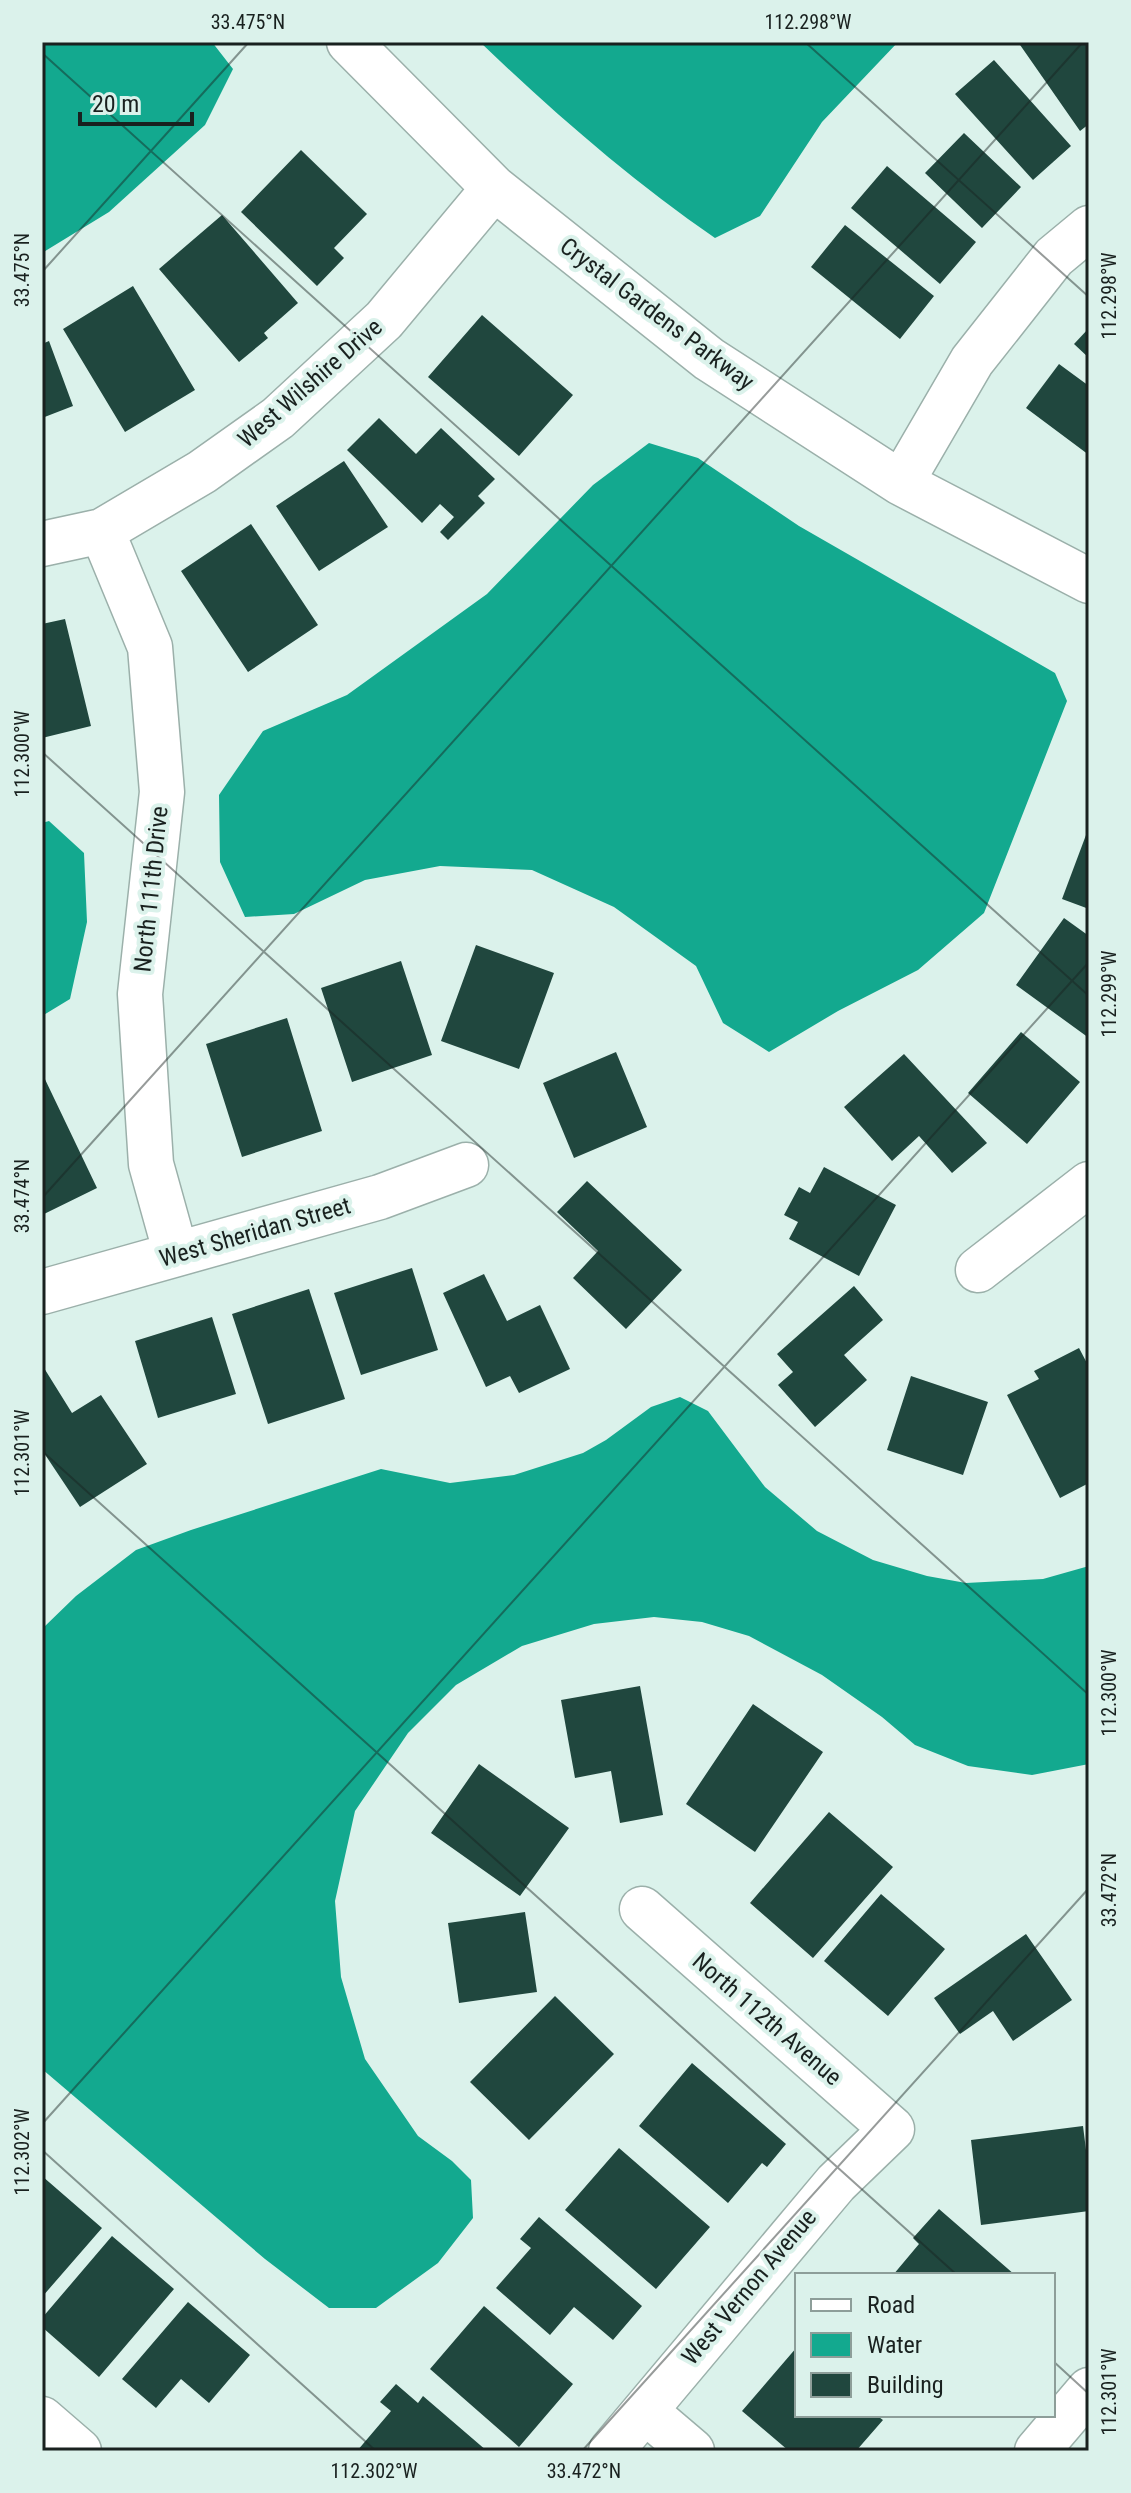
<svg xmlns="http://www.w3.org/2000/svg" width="1131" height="2493" font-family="'Roboto Condensed',sans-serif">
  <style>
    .water { fill: #13a98f }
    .building { fill: #20473e }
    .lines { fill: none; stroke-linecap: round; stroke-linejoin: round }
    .minor-casing { stroke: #9bb0aa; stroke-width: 47 }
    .minor { stroke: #fff; stroke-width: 44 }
    .ticks { fill: none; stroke: #19211f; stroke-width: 2; stroke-opacity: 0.45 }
    .labels { text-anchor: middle; stroke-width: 8; stroke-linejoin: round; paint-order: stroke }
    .street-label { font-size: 24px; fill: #19211f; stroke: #dbf2eb }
    .neatline { fill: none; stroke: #19211f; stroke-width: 3 }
    .ticks-label { font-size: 20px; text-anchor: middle; fill: #19211f }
  </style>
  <rect width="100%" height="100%" fill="#dbf2eb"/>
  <path class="water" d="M42 42H212L233 69 205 125 109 212 42 253Z
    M480 42H898L822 122 760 216 715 238C631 180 554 113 480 42Z
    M649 443 698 458 799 526 1055 673 1067 701 984 913 918 970 838 1011 769 1052 723 1023 696 966 614 907 532 870 440 866 365 880 294 914 245 917 220 862 219 795 263 731 347 695 487 594 593 485Z
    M49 821 84 853 87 922 70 999 42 1016V823Z
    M680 1397 708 1411 765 1487 817 1531 873 1560 927 1576 966 1583 1043 1579 1089 1566V1764L1032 1775 968 1766 915 1745 882 1717 822 1675 749 1636 702 1622 654 1617 594 1624 522 1646 456 1685 408 1733 355 1811 335 1901 341 1977 365 2059 418 2136 452 2161 471 2180 473 2218 438 2263 376 2308H329L265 2259 42 2069V1629L76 1596 136 1550 191 1530 381 1469 450 1483 514 1475 583 1453 606 1440 651 1407Z"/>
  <path class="building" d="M1018 42H1084L1089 49V124L1080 131Z
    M994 60 1071 146 1033 180 955 94Z
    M964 133 1021 187 982 228 925 173Z
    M301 150 367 214 334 248 344 258 317 286 241 212Z
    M887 166 976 242 940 284 851 208Z
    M222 215 298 303 264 333 268 338 239 362 159 269Z
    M845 225 934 296 900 339 811 267Z
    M133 286 195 390 125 432 63 329Z
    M482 315 573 395 519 456 428 377Z
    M1089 328V358L1074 344Z
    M49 341 73 406 42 418V344Z
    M1059 364 1089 386V455L1026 408Z
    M379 418 416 454 441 428 495 479 478 496 485 503 448 540 440 532 454 517 440 504 422 523 347 450Z
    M344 461 388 527 319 571 276 506Z
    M251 524 318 625 248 672 181 571Z
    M65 619 91 726 42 738V624Z
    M1089 827V909L1062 899Z
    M1064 918 1089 936V1038L1016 985Z
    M476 945 554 973 519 1069 441 1041Z
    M401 961 432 1055 352 1082 321 988Z
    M287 1018 322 1131 242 1157 206 1044Z
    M1021 1032 1080 1082 1027 1144 968 1093Z
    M616 1052 647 1127 574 1158 543 1083Z
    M904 1054 987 1143 952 1173 919 1136 892 1161 844 1107Z
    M42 1073 97 1188 42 1215Z
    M824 1167 896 1205 859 1276 789 1239 798 1222 784 1215 799 1187 810 1193Z
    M587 1181 682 1270 626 1329 573 1278 598 1251 557 1212Z
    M412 1268 438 1350 361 1375 334 1293Z
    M484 1274 507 1321 540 1305 570 1369 519 1393 510 1376 486 1387 443 1293Z
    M854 1286 883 1320 844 1355 867 1380 815 1427 778 1385 793 1372 777 1354Z
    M309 1289 345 1399 268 1424 232 1314Z
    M212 1317 236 1394 158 1418 135 1341Z
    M1079 1348 1089 1367V1483L1060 1498 1007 1395 1039 1379 1034 1371Z
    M44 1368 72 1413 101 1395 147 1464 80 1507 42 1450Z
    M911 1376 988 1402 963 1475 887 1450Z
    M640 1686 663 1815 620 1823 611 1771 575 1778 561 1700Z
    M753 1704 823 1752 755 1852 686 1804Z
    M479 1764 569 1828 520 1896 431 1833Z
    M829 1812 893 1867 813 1958 750 1903Z
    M881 1894 945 1949 888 2016 824 1961Z
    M525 1912 537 1992 459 2003 448 1923Z
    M1026 1934 1072 2000 1013 2041 993 2011 960 2034 934 1998Z
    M555 1996 614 2054 529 2140 470 2082Z
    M692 2063 786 2144 767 2167 762 2163 728 2203 639 2126Z
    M1083 2126 1089 2174V2211L981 2225 971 2140Z
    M619 2148 710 2227 656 2289 565 2210Z
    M42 2176 102 2228 42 2297Z
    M939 2209 1015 2275H893L919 2244 913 2238Z
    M539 2217 642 2306 613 2340 574 2307 550 2335 496 2288 531 2248 520 2239Z
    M112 2236 174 2289 99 2377 42 2327V2318Z
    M188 2302 250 2355 209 2403 181 2379 156 2408 122 2379Z
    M484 2306 573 2384 519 2447 430 2369Z
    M797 2347V2415H876L883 2420 856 2451H789L742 2411Z
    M396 2384 418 2403 423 2396 487 2451H357L391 2411 380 2402Z"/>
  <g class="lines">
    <defs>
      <path id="minor" d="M349 42 494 188 709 359 901 483 1089 581
        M901 483 972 361 1054 257 1089 228
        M102 531 150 647 162 792 140 994 151 1164 176 1254
        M42 544 102 531 202 472 278 418 384 320 494 188
        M978 1270 1089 1184
        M42 1292 380 1197 466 1165
        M645 2411 692 2451
        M42 2419 79 2451
        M611 2451 836 2183 892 2129 642 1909
        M1037 2451 1089 2390"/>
    </defs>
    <use href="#minor" class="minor-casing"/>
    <use href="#minor" class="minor"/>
  </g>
  <path class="ticks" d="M805 42 1089 297M42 53 1089 996M42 272 249 42M42 752 1089 1695M42 1198 1083 42M42 1451 957 2275M42 2124 1089 962M42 2150 376 2451M1053 2361 1089 2394M582 2451 1089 1888"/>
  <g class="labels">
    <g class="street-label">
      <text transform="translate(657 314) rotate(37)" y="8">Crystal Gardens Parkway</text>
      <text transform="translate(310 383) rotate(-41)" y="8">West Wilshire Drive</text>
      <text transform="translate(151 889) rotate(-84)" y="8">North 111th Drive</text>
      <text transform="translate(255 1232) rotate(-16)" y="8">West Sheridan Street</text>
      <text transform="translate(767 2019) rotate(41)" y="8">North 112th Avenue</text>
      <text transform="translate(749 2287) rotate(-50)" y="8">West Vernon Avenue</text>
    </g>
  </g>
  <rect width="1131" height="2493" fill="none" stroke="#dbf2eb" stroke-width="88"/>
  <rect x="795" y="2273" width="260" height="144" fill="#dbf2eb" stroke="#8d9e99" stroke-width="2"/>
  <rect x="811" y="2299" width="40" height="12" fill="#ffffff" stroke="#8d9e99" stroke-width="2"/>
  <text x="867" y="2313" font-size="24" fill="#19211f">Road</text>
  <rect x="811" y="2333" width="40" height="24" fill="#13a98f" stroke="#8d9e99" stroke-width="2"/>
  <text x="867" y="2353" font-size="24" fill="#19211f">Water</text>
  <rect x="811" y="2373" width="40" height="24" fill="#20473e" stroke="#8d9e99" stroke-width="2"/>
  <text x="867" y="2393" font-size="24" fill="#19211f">Building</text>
  <path d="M80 112v12h112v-12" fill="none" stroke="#19211f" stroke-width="4"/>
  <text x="92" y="112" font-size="24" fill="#19211f" stroke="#dbf2eb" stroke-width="6" paint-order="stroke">20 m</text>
  <rect x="44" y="44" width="1043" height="2405" class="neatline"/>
  <g class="ticks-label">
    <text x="248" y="29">33.475°N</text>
    <text x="808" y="29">112.298°W</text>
    <text transform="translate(22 270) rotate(-90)" y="7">33.475°N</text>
    <text transform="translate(1109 296) rotate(-90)" y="7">112.298°W</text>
    <text transform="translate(22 754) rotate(-90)" y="7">112.300°W</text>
    <text transform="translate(1109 994) rotate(-90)" y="7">112.299°W</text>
    <text transform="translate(22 1196) rotate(-90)" y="7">33.474°N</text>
    <text transform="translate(22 1453) rotate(-90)" y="7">112.301°W</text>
    <text transform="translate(1109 1693) rotate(-90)" y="7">112.300°W</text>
    <text transform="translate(1109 1890) rotate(-90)" y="7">33.472°N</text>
    <text transform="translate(22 2152) rotate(-90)" y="7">112.302°W</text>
    <text transform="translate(1109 2392) rotate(-90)" y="7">112.301°W</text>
    <text x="374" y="2478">112.302°W</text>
    <text x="584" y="2478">33.472°N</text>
  </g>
</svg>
